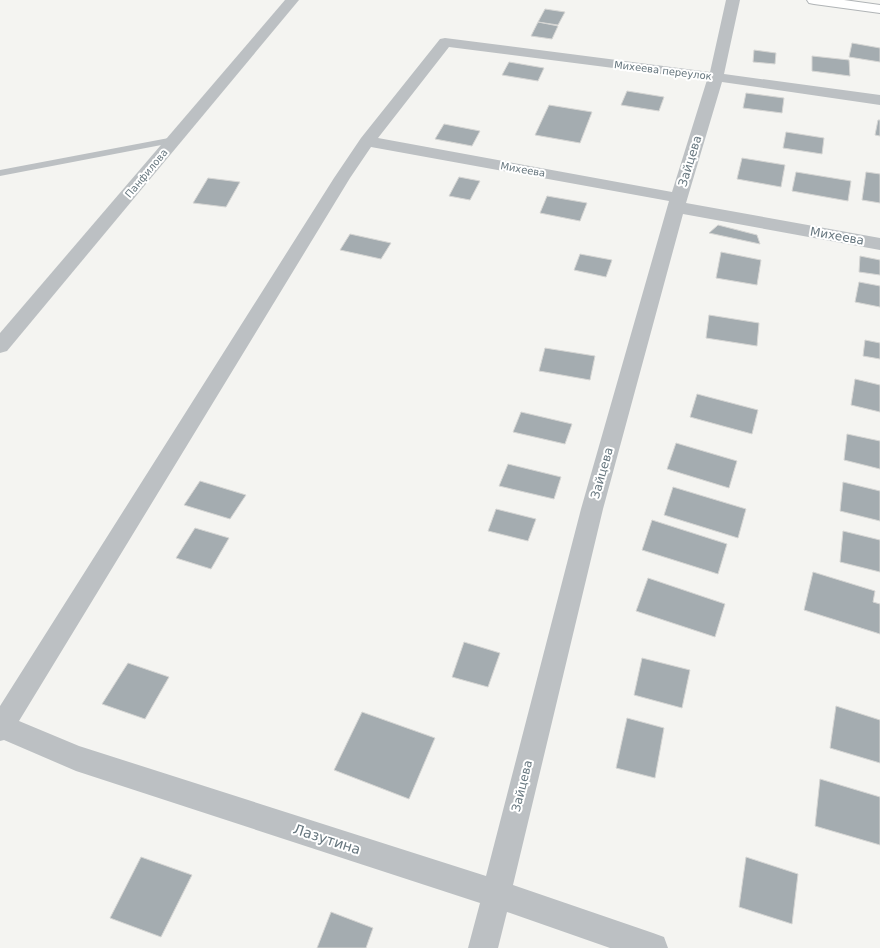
<svg xmlns="http://www.w3.org/2000/svg" width="880" height="948" font-family="'DejaVu Sans',sans-serif">
  <style>
    .building { fill: #a4acb0; stroke: #d6d6d4 }
    .lines { fill: none; stroke-linecap: round; stroke-linejoin: round }
    .trunk-casing { stroke: #b0b4b6; stroke-width: 2 }
    .service { fill: #bcc0c3; fill-rule: evenodd }
    .minor { fill: #bcc0c3; fill-rule: evenodd }
    .tertiary { fill: #bcc0c3; fill-rule: evenodd }
    .trunk { fill: #fff; fill-rule: evenodd }
    .labels { text-anchor: middle; stroke-width: 4; stroke-linejoin: round; paint-order: stroke }
    .far-street-label { font-size: 10px; fill: #67777f; stroke: #fff }
    .street-label { font-size: 12px; fill: #67777f; stroke: #fff }
    .near-street-label { font-size: 14px; fill: #67777f; stroke: #fff }
  </style>
  <rect width="100%" height="100%" fill="#f4f4f1"/>
  <path class="building" d="M545 9 565 12 558 25 538 22Z
    M538 22 558 26 552 39 531 36Z
    M852 43 880 48V62L849 57Z
    M754 50 776 53 775 64 753 62Z
    M812 56 849 60 850 76 812 71Z
    M509 62 544 68 538 81 502 75Z
    M627 91 664 97 659 111 621 105Z
    M746 93 784 98 782 113 743 108Z
    M549 105 592 112 580 143 535 135Z
    M878 120H880V136L875 135Z
    M444 124 480 131 472 146 435 139Z
    M786 132 824 138 822 154 783 148Z
    M742 158 785 165 781 187 737 179Z
    M796 172 851 181 848 201 792 191Z
    M866 172 880 174V203L862 200Z
    M459 177 480 181 470 200 449 196Z
    M208 178 240 182 226 207 193 203Z
    M547 196 587 203 580 221 540 213Z
    M718 225 757 235 760 244 709 233Z
    M350 234 391 243 381 259 340 250Z
    M721 252 761 260 757 285 716 278Z
    M580 254 612 260 606 277 574 270Z
    M860 256 880 260V275L859 272Z
    M859 282 880 286V307L855 302Z
    M709 315 759 323 757 346 706 338Z
    M865 340 880 343V359L863 356Z
    M545 348 595 356 590 380 539 371Z
    M855 379 880 385V412L851 405Z
    M697 394 758 410 752 434 690 417Z
    M521 412 572 424 565 444 513 432Z
    M847 434 880 441V469L844 460Z
    M676 443 737 461 729 488 667 469Z
    M508 464 561 477 554 499 499 486Z
    M200 481 246 495 230 519 184 505Z
    M843 482 880 491V521L840 511Z
    M673 487 746 509 738 538 664 515Z
    M496 509 536 519 528 541 488 531Z
    M652 520 727 544 718 574 642 550Z
    M195 528 229 538 211 569 176 558Z
    M843 531 880 540V572L840 562Z
    M813 572 875 591 873 602 880 604V634L804 610Z
    M648 578 725 604 715 637 636 611Z
    M464 642 500 653 488 687 452 677Z
    M642 658 690 670 682 708 634 695Z
    M128 663 169 677 145 719 102 704Z
    M836 706 880 720V763L830 748Z
    M362 712 435 738 409 799 334 770Z
    M627 718 664 728 655 778 616 768Z
    M820 779 880 797V845L815 826Z
    M141 857 192 875 161 937 110 918Z
    M746 857 798 874 792 924 739 907Z
    M331 912 373 928 366 948H317Z"/>
  <g class="lines">
    <defs>
      <path id="trunk" d="M807 0H844L880 5V13L814 4 809 3Z"/>
    </defs>
    <use href="#trunk" class="trunk-casing"/>
    <path class="service" d="M174 137 179 140 177 142 0 176V170Z"/>
    <path class="minor" d="M726 0H740L724 74 880 95V105L722 82 686 203 880 238V250L683 214 603 509 513 885 653 933 664 937 668 948H610L507 912 498 948H468L480 903 76 771 4 740 0 741V706L334 178 361 138 440 39 445 38 710 72ZM449 47 707 80 672 192 378 138ZM371 147 669 201 581 509 486 876 79 746 19 721 350 178Z"/>
    <path class="tertiary" d="M285 0H299L7 351 0 353V333Z"/>
    <use href="#trunk" class="trunk"/>
  </g>
  <g class="labels">
    <g class="far-street-label">
      <text transform="translate(663 70) rotate(7)" y="4">Михеева переулок</text>
      <text transform="translate(523 169) rotate(10)" y="4">Михеева</text>
      <text transform="translate(146 173) rotate(-50)" y="4">Панфилова</text>
    </g>
    <g class="street-label">
      <text transform="translate(690 161) rotate(-73)" y="4">Зайцева</text>
      <text transform="translate(837 236) rotate(10)" y="4">Михеева</text>
      <text transform="translate(602 473) rotate(-74)" y="4">Зайцева</text>
      <text transform="translate(522 786) rotate(-76)" y="4">Зайцева</text>
    </g>
    <g class="near-street-label">
      <text transform="translate(327 839) rotate(18)" y="5">Лазутина</text>
    </g>
  </g>
</svg>
